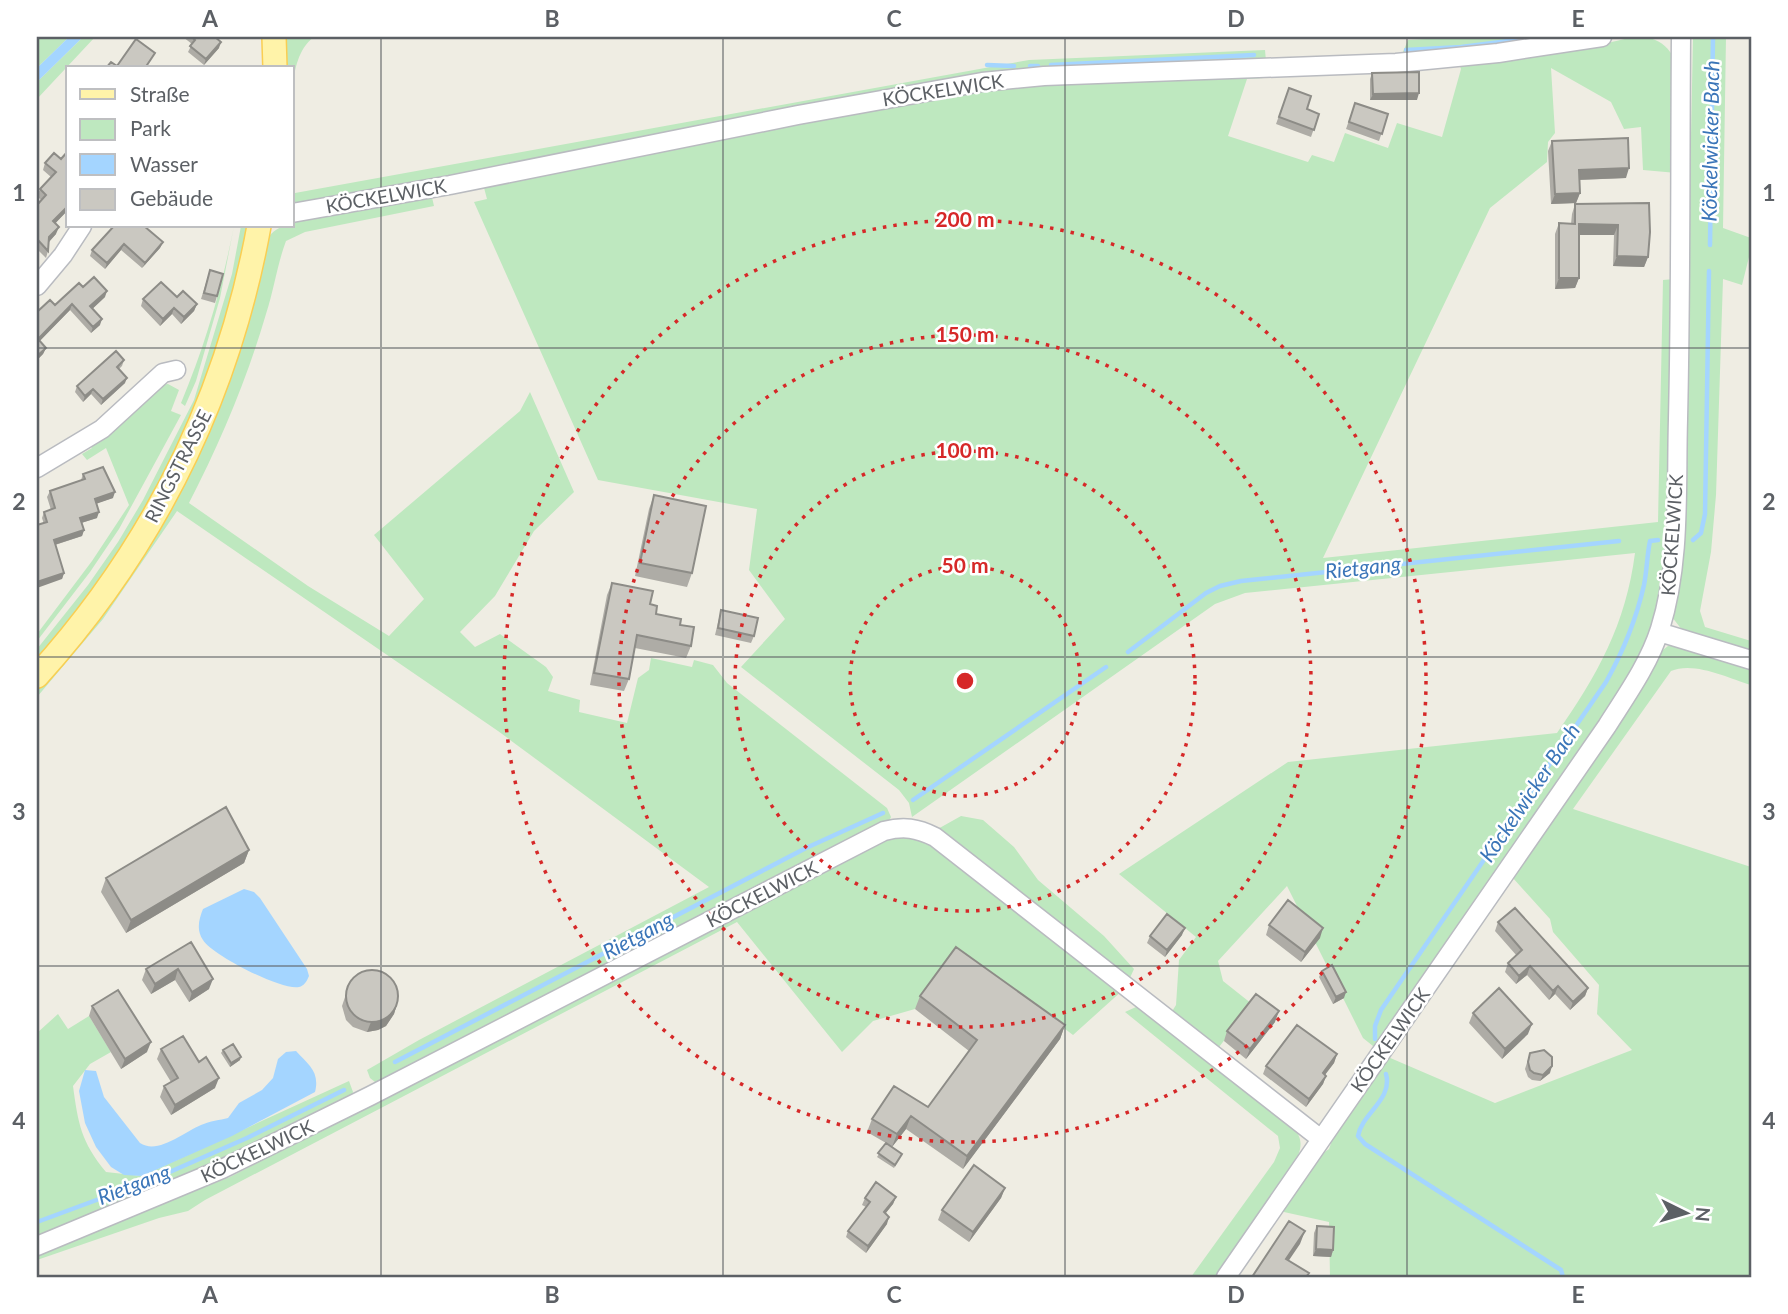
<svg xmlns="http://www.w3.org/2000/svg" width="1788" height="1314" font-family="Lato,sans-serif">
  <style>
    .green { fill: #bee8bf }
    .water { fill: #a4d5ff }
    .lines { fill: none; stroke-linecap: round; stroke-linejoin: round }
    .stream { stroke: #a4d5ff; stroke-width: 4.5 }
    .minor-casing { stroke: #b9bbc0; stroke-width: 21 }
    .major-casing { stroke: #face52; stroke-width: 26 }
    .minor { stroke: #fff; stroke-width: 18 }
    .major { stroke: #fff3a9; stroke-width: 23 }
    .wall { fill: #aeaca6 }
    .shaded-wall { fill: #8d8c87 }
    .building { fill: #cac8c1; stroke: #8d8c87; stroke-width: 2 }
    .grid { fill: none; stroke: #5c6065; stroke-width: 2; stroke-opacity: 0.55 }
    .ring { fill: none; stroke: #d62828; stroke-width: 3.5; stroke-dasharray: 3.5 7 }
    .labels { text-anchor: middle; stroke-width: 5; stroke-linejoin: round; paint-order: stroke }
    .street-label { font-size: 19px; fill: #5c6065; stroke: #fff }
    .water-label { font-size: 21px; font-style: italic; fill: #3a75b8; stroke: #fff }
    .centre { fill: #d62828; stroke: #fff; stroke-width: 3.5 }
    .ring-label { font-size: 21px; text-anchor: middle; font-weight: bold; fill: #d62828; stroke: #fff; stroke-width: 5; stroke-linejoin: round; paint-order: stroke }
    .neatline { fill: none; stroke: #5c6065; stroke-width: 2.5 }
    .grid-label { font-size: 23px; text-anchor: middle; font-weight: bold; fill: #5c6065 }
  </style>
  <rect width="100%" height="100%" fill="#efede3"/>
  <path class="green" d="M37 37H69L37 68Z
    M83 37H95L37 99V82Z
    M281 37H314C298 49 295 69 292 88V68H282Z
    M1462 37H1580L1400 59 1408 40Z
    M1646 37C1659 40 1666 45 1673 56L1677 173 1643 170 1641 127 1624 129 1611 102 1551 68 1555 133 1548 142 1547 162 1490 208 1323 558 1658 522 1663 280 1674 279 1669 556 1652 632 1629 682 1378 1050 1363 1038 1287 886 1218 961 1223 981 1252 1004 1216 1051 1171 1013 1176 1005 1179 960 1196 937 1119 874 1288 762 1557 733C1597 676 1626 624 1635 553L1245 593 1215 604 912 817 909 803 899 790 741 667 785 619 749 570 757 509 598 480 474 202 487 199 483 184 990 86 1328 74 1247 79 1228 136 1308 162 1312 155 1334 162 1345 133 1388 148 1397 123 1442 137 1461 69 1459 63 1586 48 1629 38Z
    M1693 37H1726L1723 228 1751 238V249L1742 285 1723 279 1716 495 1711 552 1700 611 1705 627 1751 641V655L1686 635 1672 617 1685 434Z
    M1265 50 1266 61 1028 71 292 206V191L295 193 1029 60Z
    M431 193 434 206 305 232 286 241C277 265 274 290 266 314 247 379 220 443 189 503L308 586 389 636 424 599 374 535 520 411 530 392 574 492 534 531 495 596 460 632 475 647 500 634 546 667 553 677 548 691 580 700 579 712 627 723 638 678 649 670 651 658 692 667 694 660 713 665 727 683 887 808 891 817 888 824 380 1086 370 1078 367 1070 419 1040 709 887 498 731 177 511 103 619 37 697V689L96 619 153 536 265 241C274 230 278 226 292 226V221Z
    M234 226 220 298 196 381 185 406 181 403C205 346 222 287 234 226Z
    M241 226H252L202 401 141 524 37 665V649L88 585 118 542 143 500 194 400 232 274Z
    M168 384 179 390 171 411 181 415 119 529 90 572 37 641V634L92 561 129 505 106 448 87 460 82 454 92 448 89 444 159 385Z
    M1679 644 1751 664V685C1728 678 1694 661 1671 671L1573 809 1751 867V1277H1330L1329 1222 1284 1212 1281 1209 1316 1158 1329 1149 1334 1135 1388 1057 1495 1103 1632 1050 1597 1014 1599 985 1553 932 1550 919 1512 877 1659 653 1668 646Z
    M961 816 983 820 1014 847 1038 880 1104 936 1134 969 1128 982 936 830Z
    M889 834 932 840 1124 989 1073 1035 1052 1019 951 960 915 1009 873 1021 842 1052 737 922 205 1200 188 1211 159 1218 37 1260V1253L230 1177Z
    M1136 1007 1145 1008 1288 1121C1299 1134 1304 1140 1298 1156L1217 1277H1191L1274 1162 1280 1148 1278 1136 1125 1012Z
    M58 1014 68 1029 89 1016 111 1052 90 1064 73 1086C78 1123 81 1142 106 1172L142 1176 349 1081 353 1092 350 1101 213 1170 37 1242V1033Z"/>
  <path class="water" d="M69 37H83L37 82V68Z
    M244 889 254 892 260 898 307 969 309 976C307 981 304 986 299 987 282 991 212 955 203 940 196 930 199 919 203 909Z
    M296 1051C309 1065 320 1072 315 1092L232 1136 142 1176 124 1175 111 1167 96 1147 85 1123 79 1091 85 1070 96 1071 104 1097 140 1143C158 1155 184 1132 201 1125 210 1121 220 1120 228 1118L239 1103 262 1090 273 1078 278 1059 286 1052Z"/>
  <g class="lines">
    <path class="stream" d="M1406 50 1461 47 1540 37
      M987 65 1014 66
      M1051 65 1254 55
      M1030 66H1038
      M1710 245 1713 37
      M1693 540 1701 533 1705 514 1709 271
      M1128 652 1206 593 1220 586 1241 581 1619 541
      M913 800 1106 667
      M1375 1039V1026L1381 1010 1606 682C1624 650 1636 620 1644 585 1647 570 1647 555 1650 541L1658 540
      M395 1062 806 848 883 813
      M1386 1074C1393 1100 1362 1113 1358 1136L1365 1144 1561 1270 1563 1277
      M37 1222 156 1178 247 1138 344 1090"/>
    <defs>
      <path id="minor" d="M292 213 450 185 798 115 982 82 1044 76 1396 63 1498 53 1602 37
        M37 286 63 255 82 226
        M37 468 102 429 163 373 176 370
        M1659 632 1751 660
        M37 1246 222 1169 370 1096 884 831C904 826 917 828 935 837L1321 1139
        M1226 1277 1607 726C1626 696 1649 664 1660 629 1681 562 1676 488 1678 419 1681 291 1680 164 1681 37"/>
      <path id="major" d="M274 37 275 68
        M37 676C153 548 228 396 259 226"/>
    </defs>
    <use href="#minor" class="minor-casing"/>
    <use href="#major" class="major-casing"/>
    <use href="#minor" class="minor"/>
    <use href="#major" class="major"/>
  </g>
  <path class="wall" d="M183 37H215L219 48 204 65 188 52 192 44Z
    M1372 73 1417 100H1370V79Z
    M1289 88 1307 109 1319 114 1311 137 1276 124Z
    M1355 103 1388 114 1379 141 1346 129Z
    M1552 141 1626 178 1579 180 1580 193 1576 203 1551 204 1548 151Z
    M68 151V210L55 223 56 234 49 242 48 251 46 258 37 249V205L41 200 37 196 40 189 51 177 43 170 45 163 61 159Z
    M1649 203 1648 257 1644 267 1613 266 1614 235H1579V278L1575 288 1555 289V234L1559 223 1571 224 1572 214 1575 204Z
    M114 226 163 242 160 248 142 268 121 250 105 269 90 256 92 250Z
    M210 270 217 296 215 303 201 299Z
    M105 297 92 309 100 325 91 333 70 310 39 341 46 348 43 354 37 360V312L55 305Z
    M177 297 197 304 194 311 181 324 172 314 160 326 141 306 143 299Z
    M124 360 122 366 119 369 125 383 101 405 91 394 83 402 75 392 77 386Z
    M83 474 113 498 97 503V518L81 523 84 530 82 536 55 545 64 573 62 579 42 518 44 512 51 510 47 497 50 491 81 480Z
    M654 495 692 573 687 587 635 576 649 509Z
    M612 583 650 604 656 614 680 625 691 646 686 658 635 648 629 679 624 691 590 685 607 595Z
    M721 610 754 636 751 643 715 635Z
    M249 850 244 863 126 933 101 892 106 878Z
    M1498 922 1588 988 1585 996 1570 1010 1555 994 1549 1000 1527 975 1516 984 1505 972 1508 963 1517 956 1495 931Z
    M1269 925 1320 938 1301 962 1266 935Z
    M1182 935 1165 957 1147 943 1150 936Z
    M191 942 209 989 189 1002 175 980 151 994 142 980 146 969Z
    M1322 971 1344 998 1333 1004 1319 977Z
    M351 979 397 1004 394 1014 386 1026 378 1030 367 1032 353 1027 346 1020 342 1006Z
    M920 996 1065 1025 1060 1039 963 1169 906 1129 892 1147 902 1154 894 1168 877 1157 886 1143 867 1132 872 1119 928 1107 969 1051 915 1009Z
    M92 1006 147 1052 121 1069 89 1016Z
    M1473 1013 1528 1034 1502 1059 1469 1023Z
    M1275 1022 1246 1059 1224 1041 1227 1031Z
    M161 1049 199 1062 215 1088 171 1115 160 1097 164 1086 171 1082 157 1059Z
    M223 1050 240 1060 230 1067 221 1053Z
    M1530 1053 1550 1073 1540 1081 1532 1080 1528 1077 1525 1069Z
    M1337 1054 1334 1063 1325 1075 1326 1076 1323 1084 1306 1107 1263 1074 1266 1066Z
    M1005 1188 1001 1198 969 1242 938 1220 942 1210Z
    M896 1197 893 1204 885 1214 887 1224 866 1253 846 1237 848 1231 866 1207 862 1205 865 1198Z
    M1317 1226 1333 1250 1331 1257 1313 1256 1314 1233Z"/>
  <path class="shaded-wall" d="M221 42 219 48 204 65 206 59Z
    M1419 93 1417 100H1370L1373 94Z
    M1629 168 1626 178 1575 180 1579 170Z
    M1580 193 1576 203 1551 204 1555 194Z
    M68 206V210L50 229 53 221Z
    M1579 224 1618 225 1614 235H1575Z
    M59 227 56 234 46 245 49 237Z
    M163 242 160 248 142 268 145 263Z
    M124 244 121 250 105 269 107 263Z
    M1617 256 1648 257 1644 267 1613 266Z
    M1559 278H1579L1575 288 1555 289Z
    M107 291 105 297 88 313 90 306Z
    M72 304 70 310 37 344 38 339Z
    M197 304 194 311 181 324 184 317Z
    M174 308 172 314 160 326 163 319Z
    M102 319 100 325 91 333 93 327Z
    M46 348 43 354 37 360V356Z
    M127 378 125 383 101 405 103 399Z
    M93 389 91 394 83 402 85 396Z
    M115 492 113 498 93 505 95 499Z
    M99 512 97 518 78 524 80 518Z
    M84 530 82 536 51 546 54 540Z
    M64 573 62 579 37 588V582Z
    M249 850 244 863 126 933 131 920Z
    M1185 928 1182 935 1165 957 1167 950Z
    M1323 928 1320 938 1301 962 1305 952Z
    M1530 966 1527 975 1516 984 1519 976Z
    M178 969 175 980 151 994 155 984Z
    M213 979 209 989 189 1002 192 992Z
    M1558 986 1555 994 1549 1000 1553 991Z
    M1588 988 1585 996 1570 1010 1573 1002Z
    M1346 992 1344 998 1333 1004 1336 997Z
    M397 1004 394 1014 386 1026 378 1030 367 1032 371 1022Z
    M1279 1011 1275 1022 1246 1059 1250 1049Z
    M1532 1024 1528 1034 1502 1059 1505 1049Z
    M1065 1025 1060 1039 963 1169 967 1156Z
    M151 1042 147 1052 121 1069 125 1059Z
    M1337 1054 1334 1063 1320 1081 1323 1073Z
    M241 1057 240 1060 230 1067 231 1063Z
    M1552 1066 1550 1073 1540 1081 1543 1075Z
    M1326 1076 1323 1084 1306 1107 1309 1099Z
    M219 1078 215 1088 171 1115 175 1105Z
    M911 1116 906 1129 892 1147 897 1134Z
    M1005 1188 1001 1198 969 1242 973 1232Z
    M896 1197 893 1204 881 1219 884 1212Z
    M889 1217 887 1224 866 1253 868 1246Z
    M1305 1231 1300 1244 1281 1272 1286 1259Z
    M1316 1249 1333 1250 1331 1257 1313 1256Z"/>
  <path class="building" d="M192 37H215L221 42 206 59 190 46 195 40Z
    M136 39 155 53 145 68H106L111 62 117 66Z
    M1419 72V93L1373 94 1372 73Z
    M1289 88 1311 96 1307 109 1319 114 1314 130 1279 117Z
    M1355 103 1388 114 1382 134 1349 122Z
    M1628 138 1629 168 1579 170 1580 193 1555 194 1552 141Z
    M68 151V206L53 221 59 227 49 237 48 251 37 239V205L46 195 40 189 56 172 45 163 54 153 61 159Z
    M1649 203 1650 232 1648 257 1617 256 1618 225 1579 224V278H1559V223L1575 224V204Z
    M114 226H144L163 242 145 263 124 244 107 263 92 250Z
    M210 270 223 274 217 296 204 293Z
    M94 277 107 291 90 306 102 319 93 327 72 304 38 339 46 348 37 356V312L50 300 55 305 79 283 83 287Z
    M161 282 177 297 183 291 197 304 184 317 174 308 163 319 143 299Z
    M116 351 124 360 117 367 127 378 103 399 93 389 85 396 77 386Z
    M103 467 115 492 95 499 99 512 80 518 84 530 54 540 64 573 37 582V525L47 522 44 512 55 508 50 491 85 479 83 474Z
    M654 495 706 506 692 573 640 563Z
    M612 583 653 591 650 604 657 606 656 614 681 619 680 625 694 627 691 646 637 635 629 679 594 673Z
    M721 610 758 618 754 636 718 628Z
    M226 807 249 850 131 920 106 878Z
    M1288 900 1323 928 1305 952 1269 925Z
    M1515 908 1588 988 1573 1002 1558 986 1553 991 1530 966 1519 976 1508 963 1522 950 1498 922Z
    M1167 914 1185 928 1167 950 1150 936Z
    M191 942 213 979 192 992 178 969 155 984 146 969Z
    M956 947 1065 1025 967 1156 911 1116 897 1134 872 1119 894 1086 928 1107 977 1040 920 996Z
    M1332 965 1346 992 1336 997 1322 971Z
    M346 996a26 26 0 1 1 52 0a26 26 0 1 1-52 0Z
    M1499 988 1532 1024 1505 1049 1473 1013Z
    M118 990 151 1042 125 1059 92 1006Z
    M1256 994 1279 1011 1250 1049 1227 1031Z
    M1297 1025 1337 1054 1323 1073 1326 1076 1309 1099 1266 1066Z
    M183 1036 199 1062 206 1057 219 1078 175 1105 164 1086 178 1078 161 1049Z
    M233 1044 241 1057 231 1063 223 1050Z
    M1544 1050 1552 1057V1066L1543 1075 1534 1073 1530 1070 1528 1062 1530 1053Z
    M886 1143 902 1154 895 1165 878 1153Z
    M974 1165 1005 1188 973 1232 942 1210Z
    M876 1182 896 1197 884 1212 889 1217 868 1246 848 1231 870 1202 865 1198Z
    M1289 1221 1305 1231 1286 1259 1309 1273 1306 1277H1252Z
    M1317 1226 1334 1227 1333 1250 1316 1249Z"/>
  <path class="grid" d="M381 37V1277M723 37V1277M1065 37V1277M1407 37V1277M37 348H1751M37 657H1751M37 966H1751"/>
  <g class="ring">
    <circle cx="965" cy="681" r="115"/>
    <circle cx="965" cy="681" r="230"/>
    <circle cx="965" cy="681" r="346"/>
    <circle cx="965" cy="681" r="461"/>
  </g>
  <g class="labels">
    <g class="street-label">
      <text transform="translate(943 90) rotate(-9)" y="7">KÖCKELWICK</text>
      <text transform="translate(386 196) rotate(-10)" y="7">KÖCKELWICK</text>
      <text transform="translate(178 466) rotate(-63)" y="7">RINGSTRASSE</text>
      <text transform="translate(1672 535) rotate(-86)" y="7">KÖCKELWICK</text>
      <text transform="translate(762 894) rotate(-27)" y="7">KÖCKELWICK</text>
      <text transform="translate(1390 1040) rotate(-55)" y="7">KÖCKELWICK</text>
      <text transform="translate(257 1151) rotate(-25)" y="7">KÖCKELWICK</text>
    </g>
    <g class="water-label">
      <text transform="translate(1711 141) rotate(-89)" y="7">Köckelwicker Bach</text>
      <text transform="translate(1363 568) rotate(-6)" y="7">Rietgang</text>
      <text transform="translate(1530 793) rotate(-56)" y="7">Köckelwicker Bach</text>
      <text transform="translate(638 936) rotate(-28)" y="7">Rietgang</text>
      <text transform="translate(134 1185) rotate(-21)" y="7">Rietgang</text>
    </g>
  </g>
  <circle cx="965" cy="681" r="10" class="centre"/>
  <g class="ring-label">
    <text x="965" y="227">200 m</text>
    <text x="965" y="342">150 m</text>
    <text x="965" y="458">100 m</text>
    <text x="965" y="573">50 m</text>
  </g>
  <rect width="1788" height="1314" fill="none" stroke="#ffffff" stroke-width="77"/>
  <rect x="66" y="66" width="228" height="161" fill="#ffffff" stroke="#bebfc1" stroke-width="2"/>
  <rect x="80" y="89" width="35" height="10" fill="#fff3a9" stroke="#bebfc1" stroke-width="2"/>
  <text x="130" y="102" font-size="21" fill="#5c6065">Straße</text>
  <rect x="80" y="119" width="35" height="21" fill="#bee8bf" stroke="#bebfc1" stroke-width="2"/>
  <text x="130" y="136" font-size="21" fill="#5c6065">Park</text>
  <rect x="80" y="154" width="35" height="21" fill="#a4d5ff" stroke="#bebfc1" stroke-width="2"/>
  <text x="130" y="172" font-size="21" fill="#5c6065">Wasser</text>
  <rect x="80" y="189" width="35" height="21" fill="#cac8c1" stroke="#bebfc1" stroke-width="2"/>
  <text x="130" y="206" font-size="21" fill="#5c6065">Gebäude</text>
  <g transform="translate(1686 1213) rotate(95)" stroke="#ffffff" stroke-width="5" paint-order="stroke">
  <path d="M0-5L12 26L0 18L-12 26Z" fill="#5c6065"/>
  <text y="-10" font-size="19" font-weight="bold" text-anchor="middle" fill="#5c6065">N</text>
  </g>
  <rect x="38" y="38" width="1712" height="1238" class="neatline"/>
  <g class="grid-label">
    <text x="210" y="27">A</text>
    <text x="552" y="27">B</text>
    <text x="894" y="27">C</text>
    <text x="1236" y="27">D</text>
    <text x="1578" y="27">E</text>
    <text x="19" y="201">1</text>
    <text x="1769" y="201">1</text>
    <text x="19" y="510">2</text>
    <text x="1769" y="510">2</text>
    <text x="19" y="820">3</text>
    <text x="1769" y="820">3</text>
    <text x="19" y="1129">4</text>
    <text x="1769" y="1129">4</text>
    <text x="210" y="1303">A</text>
    <text x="552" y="1303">B</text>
    <text x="894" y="1303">C</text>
    <text x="1236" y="1303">D</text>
    <text x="1578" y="1303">E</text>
  </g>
</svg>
